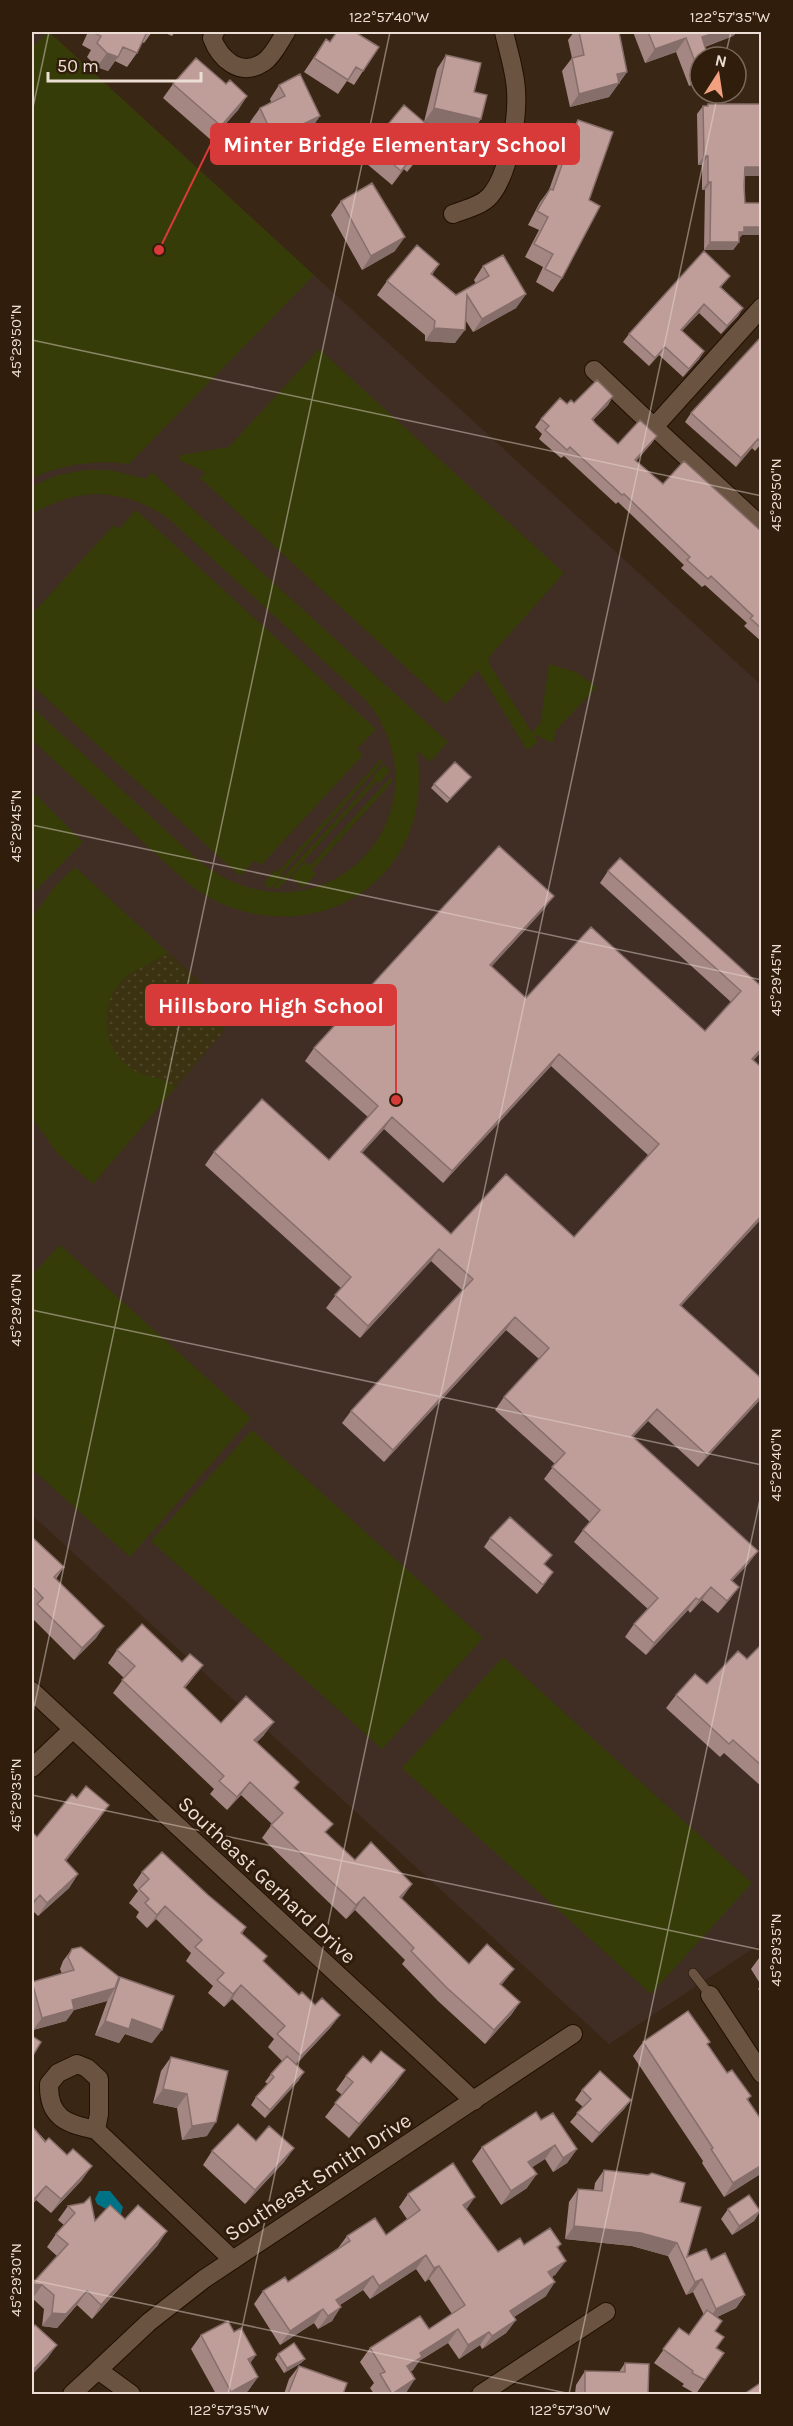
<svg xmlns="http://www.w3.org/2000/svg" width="793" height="2426" font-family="Karla,sans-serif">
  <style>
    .education { fill: #402e25 }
    .grass { fill: #363c07 }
    .sand { fill: url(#sand-dots) }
    .water { fill: #007286 }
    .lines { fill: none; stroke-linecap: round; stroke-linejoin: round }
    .lane-casing { stroke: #210f01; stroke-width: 10 }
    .street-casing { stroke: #210f01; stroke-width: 20 }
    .lane { stroke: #6a5341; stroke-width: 9 }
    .street { stroke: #6a5341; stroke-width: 18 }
    .wall { fill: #a48783; fill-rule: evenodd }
    .shaded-wall { fill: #866e6a }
    .building { fill: #bf9d98; stroke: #866e6a; stroke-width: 1.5; fill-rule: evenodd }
    .ticks { fill: none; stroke: #ecded4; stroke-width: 1.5; stroke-opacity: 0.45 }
    .labels { text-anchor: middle; stroke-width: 6; stroke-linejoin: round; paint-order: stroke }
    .street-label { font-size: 21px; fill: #ecded4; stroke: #301d0c }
    .leader { fill: none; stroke: #d83a39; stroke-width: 2 }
    .callout-dot { fill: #d83a39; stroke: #301d0c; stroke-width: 2 }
    .callout { fill: #d83a39; stroke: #d83a39; stroke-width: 2 }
    .callout-label { font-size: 22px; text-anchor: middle; font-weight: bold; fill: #fff }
    .neatline { fill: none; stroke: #ecded4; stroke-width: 2 }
    .ticks-label { font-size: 15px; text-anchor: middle; fill: #ecded4 }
  </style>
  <defs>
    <pattern id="sand-dots" width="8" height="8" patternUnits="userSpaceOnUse" patternTransform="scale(1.5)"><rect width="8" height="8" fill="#3b3212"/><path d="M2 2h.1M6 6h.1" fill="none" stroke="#4e4628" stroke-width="1.8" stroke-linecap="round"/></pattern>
  </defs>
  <rect width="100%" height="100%" fill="#3a2615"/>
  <path class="education" d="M32 32H49L761 685V1943L609 2044 32 1515Z"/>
  <path class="grass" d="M49 32 314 275 129 464C94 460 64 464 32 478V47Z
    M319 349 564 573 488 658 490 665 532 733 537 726H540L549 664 576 672 597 687 554 732 556 734 552 743 533 734 538 742 527 750 478 670 446 704 200 478 205 472 179 460 180 455 229 447Z
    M85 470H110L146 479 152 472 448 742 430 762 417 750C420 773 420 796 414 819 384 922 260 946 183 879L32 740V707L199 861C319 956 456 815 367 701L168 518C122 487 78 487 32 514V486L58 475Z
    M136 510 376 729 357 749 363 755 261 865 255 860 240 876 32 685V614L114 525 119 529Z
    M381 759 383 762 281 874 282 877 270 889 264 883 275 870 278 872Z
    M384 765 390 770 380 783 377 781 277 890 274 887 374 779 373 776Z
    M390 778 393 781 312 870 316 874 303 888 291 877 305 862 310 866Z
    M32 791 83 842 32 894Z
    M75 867 222 1002 224 1031 93 1184 58 1154 32 1118V917L57 884Z
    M60 1245 251 1418 130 1557 32 1469V1275Z
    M252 1430 483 1638 382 1749 151 1541Z
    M503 1657 752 1883 651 1994 402 1768Z"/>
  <path class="sand" d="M168 952 222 1002 224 1031 175 1088C165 1076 147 1079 133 1070 103 1051 97 1009 121 981 133 968 154 963 168 952Z"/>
  <path class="water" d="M99 2191H110L123 2207 120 2217 97 2204 95 2199Z"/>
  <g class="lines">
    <defs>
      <path id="lane" d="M693 1973 710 1995"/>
      <path id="street" d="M215 32 212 38C220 59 240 78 264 62 273 56 280 41 286 32
        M453 214C466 209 481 206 490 196 509 174 518 118 516 90 515 71 508 50 504 32
        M762 307 654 427 762 527
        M594 370 654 427
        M32 1691 474 2101
        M32 1768 72 1730
        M710 1995 762 2074
        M96 2130 99 2114V2079L87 2068 77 2064 58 2073 49 2084C48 2118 67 2124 96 2130L233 2260
        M98 2370 149 2322 204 2279 573 2034
        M72 2394 98 2370 131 2394
        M481 2394 606 2312"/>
    </defs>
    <use href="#lane" class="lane-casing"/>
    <use href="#street" class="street-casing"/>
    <use href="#lane" class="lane"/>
    <use href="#street" class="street"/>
  </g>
  <path class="wall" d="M88 32H152L144 43 142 42 137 53 127 67 115 61 108 71 97 67 87 57 91 50 82 45Z
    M163 32H175L172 36Z
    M337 32 363 71 354 85 347 81 338 94 304 72 326 39 330 42Z
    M574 32H619L627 72 609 97 570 107 562 71 572 58 568 40Z
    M633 32H737L733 36 705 47 700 82 689 86 676 52 645 63Z
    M446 55 474 92 481 119 471 133 425 122 437 133 428 146 407 172 404 169 392 185 361 159 371 145 424 122 437 69Z
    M173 84H226L247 96 238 110 211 140 163 98Z
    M279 85 320 116 310 130 265 152 250 122 260 108 271 102 270 99Z
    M708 104H762V176H745V203H762V235H742L739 238V242L733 250H704L705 190H702V165H698L697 114 703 106H707Z
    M578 120 589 200 562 278 553 292 536 282 543 267 525 257 539 230 528 225 540 202 549 190 569 133Z
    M341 201 395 251 362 270 331 215Z
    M439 264 432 275 456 295 476 284 474 280 483 266 526 294 516 308 473 332 466 321 455 343 425 341V335L377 295 387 281Z
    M730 276 721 287 743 308 738 316 721 334 699 313 682 331 704 351 699 359 683 377 659 355 649 366 623 342 629 334Z
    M762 336V443L755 451 752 448 736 467 685 422 691 413Z
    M613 396 608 405 593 420 595 423 618 444 657 436 651 444 636 461 663 484 762 532V642L744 626 747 623 705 585 702 587 681 568 684 565 618 502 616 504 564 456 561 458 539 439 542 434 535 427 541 419 567 404Z
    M471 777 447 803 431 788 434 784Z
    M608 871 762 987V1051L753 1060 762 1068V1218L681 1306 762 1379V1397L698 1467 648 1421 633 1437 749 1563 732 1581 730 1599 718 1613 702 1600 690 1613 688 1610 646 1655 625 1637 634 1624 648 1609 574 1542 583 1530 590 1522 544 1479 555 1464 495 1410 504 1397 539 1359 506 1330 384 1462 342 1423 351 1411 462 1290 431 1261 360 1338 326 1308 341 1288 205 1165 214 1152 329 1160 368 1117 305 1061 314 1048 545 908 491 967 526 998 705 1031 731 1002 600 883ZM551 1066 648 1155 574 1237 451 1234 362 1153 384 1129 443 1183Z
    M32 1537 64 1567 56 1579 104 1626 96 1638 74 1660 32 1618V1612L34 1609 32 1606Z
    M490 1538 545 1565 547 1581 537 1594 484 1547Z
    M762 1644V1787L724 1753 720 1757 666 1708 676 1695 707 1684 747 1659Z
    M117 1650 193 1678 185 1688 221 1723 264 1735 257 1742 294 1789 326 1833 355 1860 402 1899 469 1964 514 1969 501 1985 520 2002 511 2015 485 2044 438 2001 402 1964 405 1960 355 1910 346 1919 262 1838 272 1824 241 1795 227 1810 210 1794 214 1789 113 1693 124 1678 108 1663Z
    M100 1818 66 1861 78 1874 69 1888 38 1916 32 1910V1836L37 1837Z
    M142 1872 208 1895 246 1927 242 1934 263 1962 299 1995 315 2005 340 2015 330 2028 296 2064 299 2080 265 2118 251 2105 256 2097 268 2084 265 2082 271 2074 282 2061 268 2047 274 2039 232 1999 224 2007 208 1993 213 1986 186 1961 191 1953 156 1919 147 1928 136 1917 139 1912 129 1903 138 1891 133 1885Z
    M72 1949 118 1980 120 1977 152 2043 125 2034 119 2043 95 2035 108 1999 107 2001 74 2010 66 2021 33 2030 32 2025V1983L62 1974 60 1969 63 1961Z
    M762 1954V1994L758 1989 761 1985 751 1969Z
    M643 2042 708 2045 727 2073 751 2096 748 2100 762 2121V2173L724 2197 702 2163 703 2161 633 2056Z
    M171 2057 207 2136 182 2140 177 2108 153 2103 161 2071Z
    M371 2063 405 2070 395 2084 349 2138 325 2117 342 2095 336 2090 346 2076Z
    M582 2090 631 2100 624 2109 592 2143 570 2122 583 2107 575 2100Z
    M541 2120 577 2149 567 2163 553 2172 545 2159 532 2167 527 2188 501 2205 472 2161 482 2147Z
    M32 2126 82 2180 51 2213 36 2200 32 2205Z
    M256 2141 294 2148 284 2162 245 2204 203 2165 212 2151Z
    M604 2170 680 2202 687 2257 711 2260 745 2295 736 2308 717 2317 715 2331 717 2348 724 2353 696 2394 682 2386 684 2384 654 2363 679 2328 689 2335 704 2315 693 2292 686 2295 668 2256 632 2246 565 2239 569 2202 578 2189 594 2190 595 2183Z
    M408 2194 466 2210 498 2252 524 2245 561 2244 558 2248 556 2274 552 2277 546 2296 514 2317 516 2320 506 2333 482 2349 480 2345 459 2359 448 2343 419 2361 413 2370 410 2372 406 2393 403 2394H374L370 2388 374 2383 360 2362 370 2348 429 2329 452 2314 429 2279 425 2282 416 2269 370 2299 363 2290 340 2305 332 2321 318 2329 314 2323 280 2345 254 2304 263 2291 288 2282 338 2248 347 2236 386 2235 407 2219 399 2207Z
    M68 2206 95 2221 125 2219 158 2245 92 2319 77 2305 57 2328 42 2326 44 2309 32 2298V2285L57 2256 47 2247 56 2234 64 2225 58 2220Z
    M728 2209 760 2211 754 2221 732 2235 721 2219Z
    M234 2332 256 2355 250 2363 258 2377 248 2391 243 2394H216L191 2349 201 2335Z
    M278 2354 305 2359 301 2363 284 2373 275 2359Z
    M625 2363 648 2394H575L576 2385 585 2371 619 2372Z
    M299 2366 343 2394H284L289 2379Z"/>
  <path class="shaded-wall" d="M717 32H737L733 36 692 51 702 37Z
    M686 38 676 52 645 63 655 49Z
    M107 53 118 57 108 71 97 67Z
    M700 71V82L689 86 699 72Z
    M627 72 609 97 570 107 579 94 617 74Z
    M247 96 238 110 211 140 221 126Z
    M434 108 481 119 471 133 424 122Z
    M320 116 310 130 265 152 274 138Z
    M437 133 428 146 407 172 417 158Z
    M414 155 404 169 392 185 401 171Z
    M704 156H708L702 165H698Z
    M745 167H762V176H739Z
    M708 182H711L705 190H702Z
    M744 227H762V235H742L738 240H733Z
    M405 237 395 251 362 270 371 256Z
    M710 242H739L733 250H704Z
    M526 294 516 308 473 332 482 319Z
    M704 304 699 313 675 338 681 330Z
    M743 308 738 316 721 334 727 326Z
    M434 328 465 330 455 343 425 341Z
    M665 347 659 355 649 366 655 358Z
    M704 351 699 359 683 377 689 369Z
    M613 396 608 405 586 427 592 419Z
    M657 436 651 444 630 468 635 460Z
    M758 439 752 448 736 467 741 458Z
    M554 896 545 908 481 978 490 965Z
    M762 1048V1051L743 1072 752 1059Z
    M559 1054 551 1066 443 1183 452 1171Z
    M392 1117 384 1129 352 1164 361 1152Z
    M762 1215V1218L671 1317 680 1305Z
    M439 1249 431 1261 360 1338 368 1326Z
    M515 1317 506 1330 384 1462 393 1450Z
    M762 1395 761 1399 698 1467 707 1455Z
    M657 1409 648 1421 623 1448 632 1436Z
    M758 1551 749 1563 722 1592 731 1580Z
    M711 1587 702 1600 690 1613 699 1600Z
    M739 1587 730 1599 718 1613 727 1601Z
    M696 1598 688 1610 646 1655 654 1643Z
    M104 1626 96 1638 74 1660 82 1648Z
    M203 1665 193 1678 174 1701 184 1687Z
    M274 1722 264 1735 245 1753 254 1740Z
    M250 1782 241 1795 227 1810 237 1797Z
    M109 1805 100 1818 55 1874 65 1860Z
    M78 1874 69 1888 38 1916 47 1903Z
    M412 1884 403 1897 391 1910 400 1897Z
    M40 1895 32 1907V1903Z
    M364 1897 355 1910 346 1919 356 1905Z
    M165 1906 156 1919 147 1928 157 1915Z
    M514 1969 504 1982 491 1997 500 1984Z
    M241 1985 232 1999 224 2007 233 1994Z
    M115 1988 107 2001 74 2010 66 2021 33 2030 42 2018 72 2000Z
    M520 2002 511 2015 485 2044 494 2030Z
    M340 2015 330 2028 291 2070 301 2056Z
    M132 2019 162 2030 152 2043 125 2034 119 2043 95 2035 105 2021Z
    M405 2070 395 2084 349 2138 359 2124Z
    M304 2072 299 2080 265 2118 270 2110Z
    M163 2089 187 2094 177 2108 153 2103Z
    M631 2100 624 2109 592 2143 599 2133Z
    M216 2122 207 2136 182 2140 192 2126Z
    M555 2145 545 2159 519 2176 528 2162Z
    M294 2148 284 2162 245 2204 255 2190Z
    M577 2149 567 2163 553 2172 563 2158Z
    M762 2165V2173L724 2197 733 2183Z
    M92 2166 82 2180 51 2213 61 2199Z
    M537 2174 527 2188 501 2205 511 2191Z
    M46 2186 36 2200 32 2205V2201Z
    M475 2197 466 2210 463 2205Z
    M760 2211 754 2221 732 2235 739 2226Z
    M574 2226 641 2233 677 2243 668 2256 632 2246 565 2239Z
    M167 2231 158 2245 92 2319 101 2305Z
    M426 2255 416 2269 370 2299 379 2286Z
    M566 2261 556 2274 539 2286 548 2272Z
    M439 2266 429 2279 425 2282 434 2268Z
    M373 2276 363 2290 327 2313 336 2300Z
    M702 2279 693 2292 686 2295 695 2282Z
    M555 2282 546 2296 501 2325 510 2311Z
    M32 2284 42 2285 33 2298H32Z
    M87 2291 77 2305 57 2328 42 2326 52 2313Z
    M745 2295 736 2308 707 2322 716 2309Z
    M341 2307 332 2321 318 2329 328 2316Z
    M323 2309 314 2323 280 2345 290 2331Z
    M516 2320 506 2333 482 2349 492 2336Z
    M458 2329 448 2343 419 2361 413 2370 397 2380 407 2366 420 2353Z
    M489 2332 480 2345 459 2359 468 2345Z
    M57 2345 47 2359 32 2375V2371Z
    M256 2355 246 2369 248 2359Z
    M305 2359 301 2363 284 2373 287 2368Z
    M258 2377 248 2391 243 2394H229L231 2392Z
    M415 2379 406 2393 403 2394H392Z"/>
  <path class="building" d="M92 32H147L137 53 123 47 118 57 107 53 97 43 101 36Z
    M337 32H355L379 47 363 71 356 67 348 80 314 58 326 39 330 42Z
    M579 32H619L627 72 617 74 619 83 579 94 572 58 584 55Z
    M648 32H717L702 37 708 57H700V71L699 72 686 38 655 49Z
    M446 55 481 63 474 92 487 95 481 119 434 108Z
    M196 58 226 84 230 80 247 96 221 126 173 84Z
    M300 74 320 116 274 138 260 108 285 96 279 85Z
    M708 104H762V167H745L744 186 745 203H762V227H744V232H739V242H710L711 182H708V156H704L703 106H708Z
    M404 105 437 133 417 158 414 155 401 171 371 145Z
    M578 120 613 132 589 200 600 206 562 278 545 269 553 254 534 244 548 217 537 211 550 189 553 190Z
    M372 183 405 237 371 256 341 201Z
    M417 245 439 264 431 274 456 295 489 276 483 266 503 255 526 294 482 319 467 295 465 330 434 328 435 321 387 281Z
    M704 251 730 276 720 287 743 308 727 326 704 304 681 330 704 351 689 369 665 347 655 358 629 334Z
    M762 336V442L761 443 758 439 741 458 691 413Z
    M597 380 613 396 592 419 595 423 618 444 640 420 657 436 635 460 663 484 684 461 762 532V629L750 618 753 616 711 576 708 579 687 560 690 557 624 494 622 495 570 447 567 450 545 430 549 426 541 419 560 398 567 404 571 400 574 403Z
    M455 762 471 777 450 799 434 784Z
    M499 846 554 896 490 965 526 998 591 927 705 1031 741 991 608 871 620 858 762 987V1048L752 1059 762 1068V1215L680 1305 762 1379V1395L707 1455 657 1409 632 1436 758 1551 731 1580 739 1587 727 1601 711 1587 699 1600 696 1598 654 1643 634 1624 658 1598 583 1530 600 1510 552 1467 565 1453 504 1397 549 1348 515 1317 393 1450 351 1411 473 1279 439 1249 368 1326 335 1295 351 1277 214 1152 262 1099 329 1160 378 1106 314 1048ZM559 1054 659 1144 574 1237 506 1174 451 1234 361 1152 392 1117 452 1171Z
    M510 1517 552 1555 544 1564 553 1572 543 1585 490 1538Z
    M32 1537 64 1567 54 1577 104 1626 82 1648 37 1604 43 1598 32 1586Z
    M142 1624 182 1662 190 1654 203 1665 184 1687 221 1723 246 1696 274 1722 254 1740 299 1782 294 1788 333 1824 325 1832 355 1860 371 1842 412 1884 400 1897 469 1964 487 1944 514 1969 500 1984 520 2002 494 2030 447 1988 411 1951 414 1948 364 1897 356 1905 271 1825 283 1813 250 1782 237 1797 219 1781 224 1776 122 1680 135 1666 117 1650Z
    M762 1644V1766L733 1740 729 1744 676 1695 695 1674 707 1684 738 1651 747 1659Z
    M86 1786 109 1805 65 1860 78 1874 47 1903 40 1895 32 1903V1836L34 1834 37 1837 72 1794 77 1798Z
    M162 1852 208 1895 246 1927 241 1933 267 1956 263 1961 299 1995 302 1992 315 2005 322 1998 340 2015 301 2056 277 2034 285 2026 241 1985 233 1994 217 1980 224 1973 195 1947 202 1940 165 1906 157 1915 145 1903 149 1899 139 1889 149 1879 142 1872Z
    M81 1947 119 1977 115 1988 72 2000 74 2009 42 2018 32 1982 74 1970 68 1957 72 1949Z
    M120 1977 174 1996 162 2030 132 2019 129 2029 105 2021Z
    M688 2011 710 2042 707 2044 727 2073 732 2070 751 2096 747 2099 762 2121V2165L733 2183 711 2149 713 2148 643 2042Z
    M32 2036 41 2042 32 2057Z
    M381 2051 405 2070 359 2124 335 2103 353 2082 346 2076 363 2056 371 2063Z
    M287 2056 304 2072 270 2110 256 2097 274 2077 271 2074Z
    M171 2057 228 2071 216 2122 192 2126 187 2094 163 2089Z
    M600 2071 631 2100 599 2133 577 2113 591 2099 582 2090Z
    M536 2112 541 2120 553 2113 577 2149 563 2158 555 2145 528 2162 537 2174 511 2191 482 2147Z
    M238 2124 256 2141 269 2126 294 2148 255 2190 212 2151Z
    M32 2126 45 2142 49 2138 67 2155 73 2149 92 2166 61 2199 46 2186 33 2200 32 2199Z
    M453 2163 475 2197 463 2205 498 2252 520 2238 524 2245 550 2228 561 2244 557 2247 566 2261 548 2272 555 2282 510 2311 516 2320 492 2336 489 2332 468 2345 458 2329 420 2353 422 2357 407 2366 415 2379 392 2394 380 2374 385 2372 370 2348 420 2316 429 2329 465 2305 439 2266 434 2268 426 2255 379 2286 373 2276 336 2300 341 2307 328 2316 323 2309 290 2331 263 2291 285 2277 288 2282 350 2241 347 2236 375 2218 386 2235 420 2210 408 2194Z
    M604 2170 648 2175 652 2173 685 2183 680 2202 701 2207 687 2257 706 2249 711 2260 725 2253 745 2295 716 2309 702 2279 695 2282 677 2243 641 2233 574 2226 578 2189 602 2191Z
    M749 2195 760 2211 739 2226 728 2209Z
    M90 2197 95 2221 110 2205 125 2219 138 2205 167 2231 101 2305 87 2291 66 2314 52 2313 54 2295 42 2285 32 2284 68 2244 56 2234 75 2213 68 2206 84 2203Z
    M707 2310 722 2321 715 2331 724 2337 716 2348 724 2353 705 2380 692 2373 693 2371 663 2349 679 2328 689 2335Z
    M228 2321 234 2332 241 2328 256 2355 248 2359 258 2377 231 2392 201 2335Z
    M35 2325 57 2345 32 2371V2328Z
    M294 2343 305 2359 287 2368 278 2354Z
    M625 2363 649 2364 648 2394H585V2371L625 2372Z
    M299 2366 347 2383 343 2394H288Z
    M762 2382V2394H748L746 2393Z"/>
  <path class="ticks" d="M725 57 731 32M32 112 49 32M32 340 762 496M32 825 762 980M32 1310 762 1465M32 1717 390 32M32 1795 762 1950M32 2280 571 2394M228 2394 718 93M569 2394 762 1490"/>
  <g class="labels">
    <g class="street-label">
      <text transform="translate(267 1880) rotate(43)" y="7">Southeast Gerhard Drive</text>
      <text transform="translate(318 2177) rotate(-33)" y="7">Southeast Smith Drive</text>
    </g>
  </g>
  <path class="leader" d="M159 250L211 144M396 1100L396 1005"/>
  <g class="callout-dot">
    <circle cx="159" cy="250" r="6"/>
    <circle cx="396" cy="1100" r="6"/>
  </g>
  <g class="callout">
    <rect x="211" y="124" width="368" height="40" rx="6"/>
    <rect x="146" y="985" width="250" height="40" rx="6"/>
  </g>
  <g class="callout-label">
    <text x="395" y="152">Minter Bridge Elementary School</text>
    <text x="271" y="1013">Hillsboro High School</text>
  </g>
  <rect width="793" height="2426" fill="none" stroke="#301d0c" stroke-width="66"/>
  <g transform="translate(718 75) rotate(12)"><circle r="28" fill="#301d0c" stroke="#7b6a5c" stroke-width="1.5"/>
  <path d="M0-4.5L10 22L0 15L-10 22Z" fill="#f2a080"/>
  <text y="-9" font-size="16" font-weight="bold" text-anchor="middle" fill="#ecded4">N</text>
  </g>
  <path d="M48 72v9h153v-9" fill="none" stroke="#ecded4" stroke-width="3"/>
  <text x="57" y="72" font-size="18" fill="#ecded4" stroke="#301d0c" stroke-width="4.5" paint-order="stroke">50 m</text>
  <rect x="33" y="33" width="727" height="2360" class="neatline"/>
  <g class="ticks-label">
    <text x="389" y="22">122°57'40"W</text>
    <text x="730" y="22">122°57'35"W</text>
    <text transform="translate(16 341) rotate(-90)" y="5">45°29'50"N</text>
    <text transform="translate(776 495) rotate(-90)" y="5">45°29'50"N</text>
    <text transform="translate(16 826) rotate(-90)" y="5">45°29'45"N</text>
    <text transform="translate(776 980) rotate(-90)" y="5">45°29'45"N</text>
    <text transform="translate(16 1310) rotate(-90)" y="5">45°29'40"N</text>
    <text transform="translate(776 1465) rotate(-90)" y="5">45°29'40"N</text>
    <text transform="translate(16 1795) rotate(-90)" y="5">45°29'35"N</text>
    <text transform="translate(776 1950) rotate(-90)" y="5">45°29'35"N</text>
    <text transform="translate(16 2280) rotate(-90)" y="5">45°29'30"N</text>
    <text x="229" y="2415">122°57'35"W</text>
    <text x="570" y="2415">122°57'30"W</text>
  </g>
</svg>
